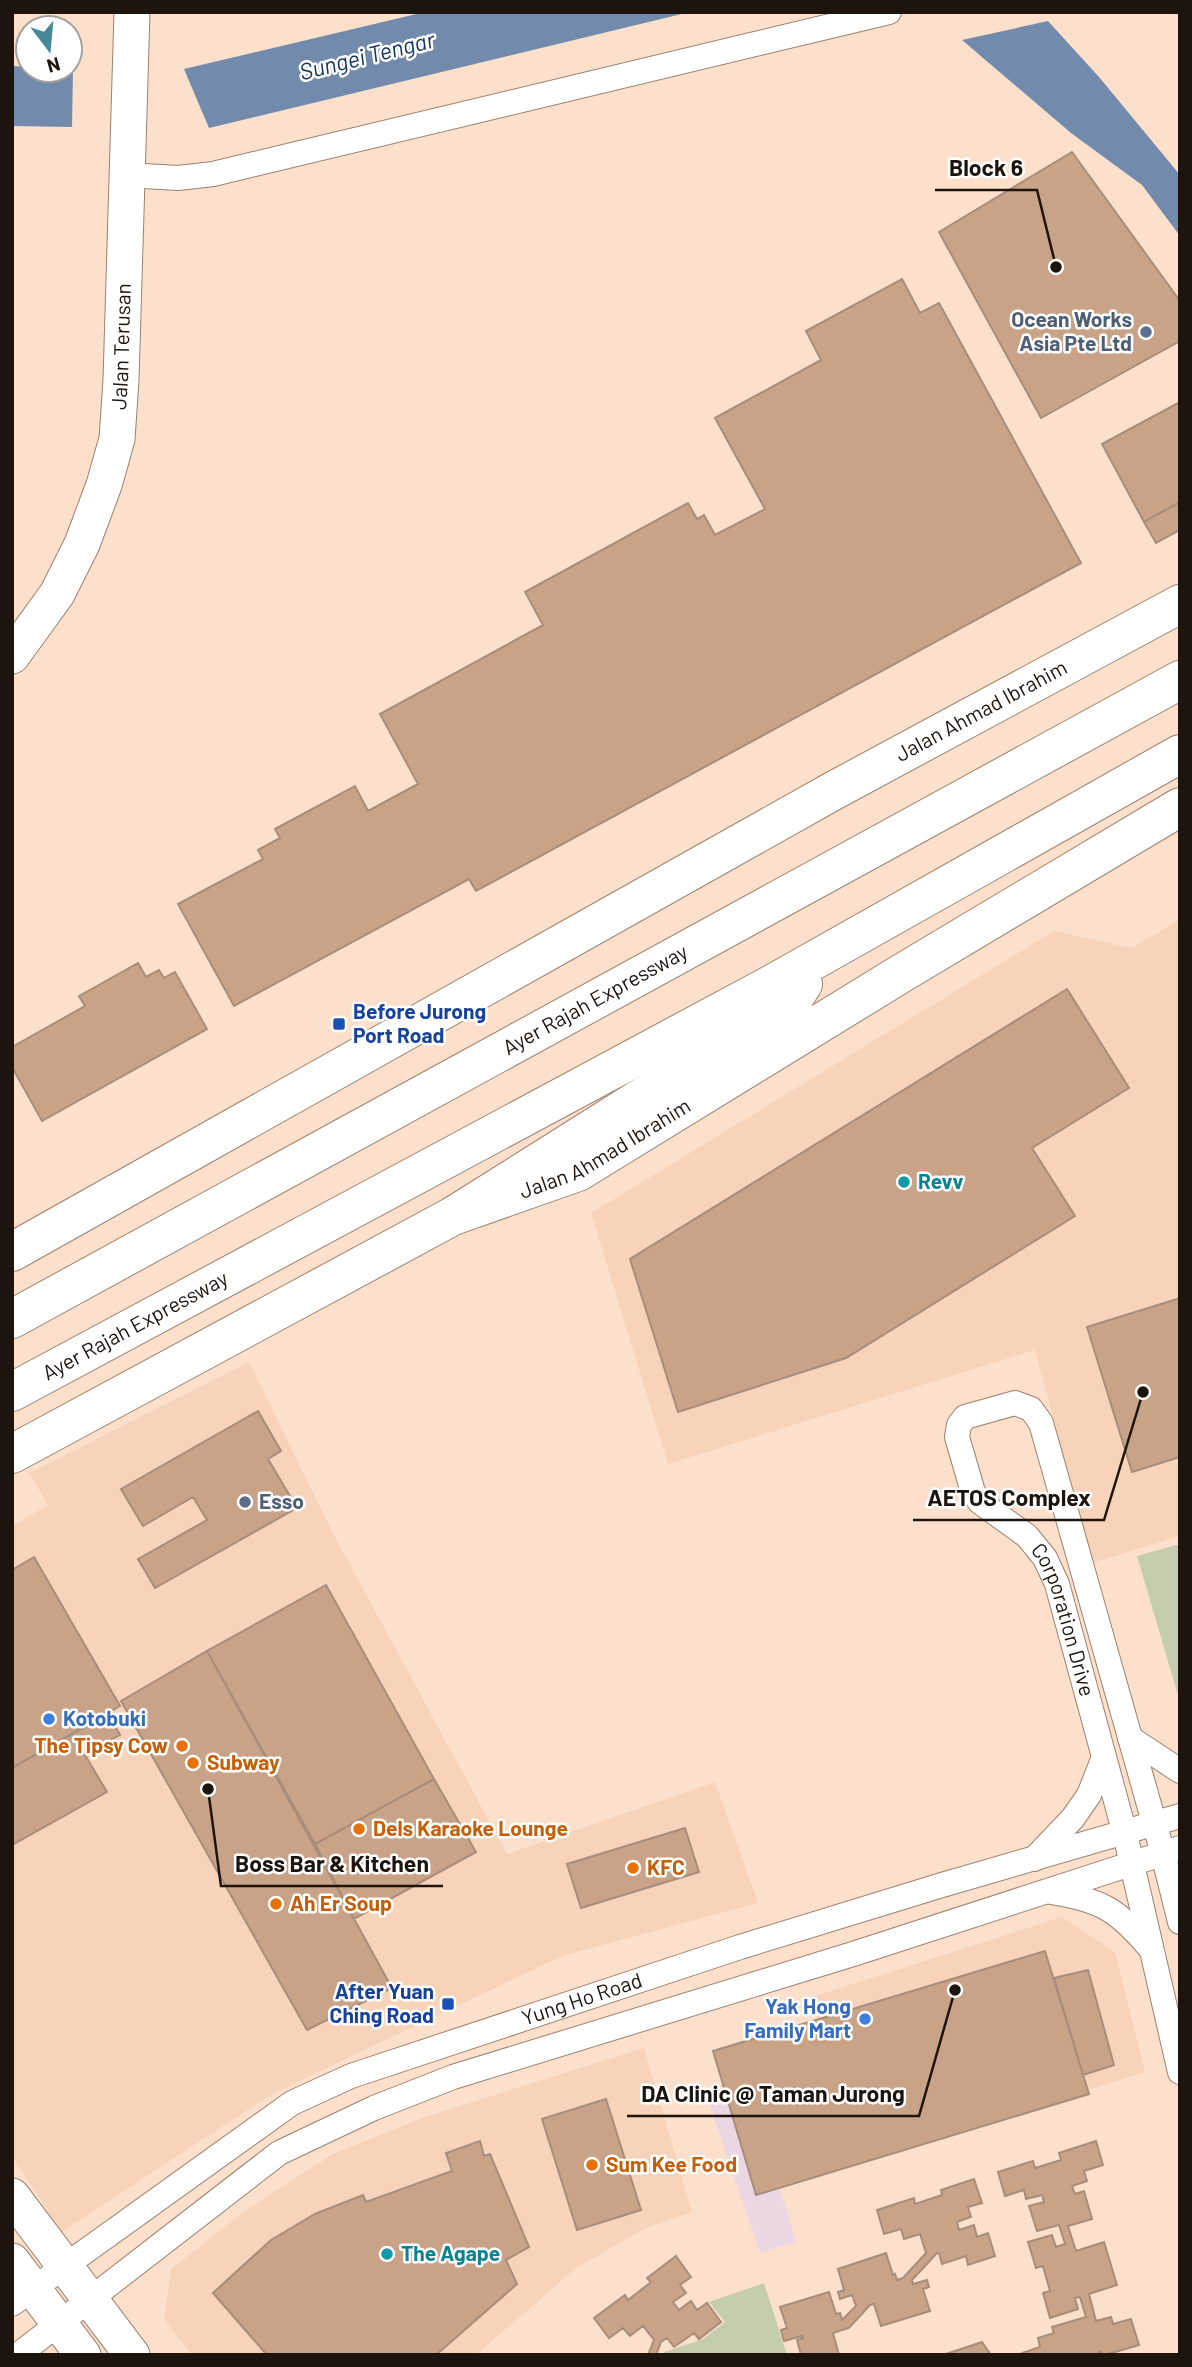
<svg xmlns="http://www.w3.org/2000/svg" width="1192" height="2367" font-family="Barlow,sans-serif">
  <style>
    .built { fill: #f7d3ba }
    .education { fill: #ebd6e3 }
    .green { fill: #c5cdaf }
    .water { fill: #728aac }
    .building { fill: #c9a388; stroke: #a78d7a; stroke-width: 2 }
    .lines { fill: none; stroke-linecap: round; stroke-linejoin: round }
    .street-casing { stroke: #9b816f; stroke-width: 26 }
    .secondary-casing { stroke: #9b816f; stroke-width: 37 }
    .primary-casing { stroke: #9b816f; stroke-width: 40 }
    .highway-casing { stroke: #9b816f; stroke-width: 40 }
    .street { stroke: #fff; stroke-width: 24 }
    .secondary { stroke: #fff; stroke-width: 35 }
    .primary { stroke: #fff; stroke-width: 38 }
    .highway { stroke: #fff; stroke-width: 38 }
    .service-dot { fill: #5c6f8a; stroke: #fff; stroke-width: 2.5 }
    .transit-dot { fill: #1a4fb4; stroke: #fff; stroke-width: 2.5 }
    .culture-dot { fill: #0f9aa8; stroke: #fff; stroke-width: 2.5 }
    .shop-dot { fill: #3f7fe0; stroke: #fff; stroke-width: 2.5 }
    .food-dot { fill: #e8710a; stroke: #fff; stroke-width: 2.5 }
    .labels { text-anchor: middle; stroke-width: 5; stroke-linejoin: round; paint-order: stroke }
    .service-label { font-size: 21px; font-weight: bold; fill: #4e5e75; stroke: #fff; text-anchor: end }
    .street-label { font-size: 21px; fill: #1d140d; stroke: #fff }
    .transit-label { font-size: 21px; font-weight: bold; fill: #164399; stroke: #fff; text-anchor: start }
    .culture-label { font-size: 21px; font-weight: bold; fill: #0d838f; stroke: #fff; text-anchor: start }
    .shop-label { font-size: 21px; font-weight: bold; fill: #366cbe; stroke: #fff; text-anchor: start }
    .food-label { font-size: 21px; font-weight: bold; fill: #c56008; stroke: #fff; text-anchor: start }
    .water-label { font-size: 23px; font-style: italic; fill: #153663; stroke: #fff }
    .leader { fill: none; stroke: #1d140d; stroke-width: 2.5 }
    .callout-dot { fill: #1d140d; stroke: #fff; stroke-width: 2.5 }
    .callout-label { font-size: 23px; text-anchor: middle; font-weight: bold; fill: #1d140d; stroke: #fff; stroke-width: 5; stroke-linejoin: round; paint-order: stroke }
  </style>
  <rect width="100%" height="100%" fill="#fde0cc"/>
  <path class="built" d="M1180 919V1536L1092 1563 1035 1350 668 1464 591 1213 1054 931 1132 948Z
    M249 1362 336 1539 507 1854 715 1782 758 1903 562 1956 272 2094 62 2232 12 2157V1526L48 1505 29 1473Z
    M1062 1917 1115 1952 1145 2072 1084 2091 824 2039 809 1998Z
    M644 2048 692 2212 646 2228 576 2268 476 2355H192L164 2319 171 2269 243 2212 333 2154 425 2117Z"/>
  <path class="education" d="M749 2086 796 2242 760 2253 708 2100Z"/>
  <path class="green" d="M1180 1544V1702L1137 1556Z
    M764 2283 787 2355H664V2352L703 2339 725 2322 709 2302Z"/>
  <path class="water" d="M425 12H690L209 128 184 69Z
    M1048 21 1099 77 1180 175V236L1142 185 1071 133 962 40Z
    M12 66 28 67V70H70V68H73L72 127 12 126Z"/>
  <path class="building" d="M1072 152 1180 301V341L1041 418 939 232Z
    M902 279 920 313 939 303 1081 563 476 891 469 879 234 1006 178 904 263 859 258 850 280 838 275 829 355 786 368 811 418 784 380 714 543 625 525 592 688 503 697 519 704 515 715 535 765 509 715 418 821 360 806 331Z
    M1180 402V502L1144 522 1102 444Z
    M1180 502V530L1156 543 1144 522Z
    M138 963 146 977 159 970 164 978 175 972 207 1029 42 1121 12 1067V1047L85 1006 79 996Z
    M1067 989 1129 1088 1032 1148 1075 1216 846 1358 678 1412 630 1259Z
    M1180 1298V1457L1132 1472 1087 1327Z
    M258 1411 281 1451 268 1459 297 1508 155 1588 138 1559 207 1520 193 1497 143 1526 121 1489Z
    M34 1557 120 1706 12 1768V1570Z
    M326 1585 434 1779 315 1844 207 1651Z
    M207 1651 392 1988 307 2030 121 1701Z
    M108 1714 120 1735 85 1755 107 1792 12 1845V1768Z
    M434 1779 476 1852 354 1919 315 1844Z
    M685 1828 699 1872 581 1908 567 1864Z
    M1045 1951 1089 2094 756 2195 713 2051Z
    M1088 1970 1114 2065 1083 2075 1054 1978Z
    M606 2099 641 2210 577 2230 542 2119Z
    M480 2141 484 2156 490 2154 529 2247 506 2260 517 2284 436 2355H267L213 2293 271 2240 315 2214 363 2195 366 2202 452 2171 446 2153Z
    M1096 2141 1103 2165 1084 2171 1087 2181 1072 2186 1075 2194 1084 2191 1092 2219 1068 2226 1076 2251 1104 2242 1117 2285 1089 2294 1096 2321 1111 2317 1113 2324 1131 2319 1139 2345 1105 2355H1101V2352L1093 2355H1023L1022 2353 1040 2347 1038 2338 1054 2333 1052 2327 1086 2317 1080 2297 1075 2298 1078 2309 1050 2318 1043 2293 1050 2291 1043 2266 1036 2268 1028 2242 1052 2235 1056 2247 1065 2244 1059 2225 1037 2231 1029 2206 1044 2202 1042 2195 1026 2199 1024 2190 1005 2196 998 2172 1033 2161 1035 2168 1061 2160 1059 2153Z
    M974 2179 982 2203 968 2207 971 2217 957 2222 959 2230 974 2225 977 2237 988 2233 995 2256 968 2265 966 2256 942 2264 939 2253H937L912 2280 913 2284 927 2280 929 2287 923 2289 930 2311 881 2326 874 2304 870 2305 849 2328 833 2333 839 2355H801L797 2340 803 2338 802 2336 784 2341 781 2330 787 2328 780 2307 829 2292 836 2314 840 2313 842 2320 856 2306 852 2295 840 2299 838 2292 844 2290 838 2269 886 2253 893 2275 895 2274 897 2280 903 2278 926 2253 920 2234 904 2239 901 2229 884 2234 877 2210 914 2198 915 2204 942 2195 941 2190Z
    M676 2256 691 2277 680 2285 686 2293 673 2302 679 2310 691 2301 697 2310 707 2303 721 2322 699 2339 694 2333 674 2347 667 2338 661 2342 656 2355H648L654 2340 643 2326 630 2336 623 2328 609 2338 594 2318 625 2295 628 2300 651 2282 647 2278Z
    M982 2342 991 2355H943Z"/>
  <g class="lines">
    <defs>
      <g id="street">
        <path d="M127 175 178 178 213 174 889 12"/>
        <path d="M1130 1738 1180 1771"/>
        <path d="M1034 1859 1073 1818 1089 1795 1104 1757"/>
        <path d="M1051 1892C1101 1900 1117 1909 1150 1948"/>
        <path id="s1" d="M1180 1922 1163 1854 1041 1423 1031 1409 1015 1403 965 1417 959 1425 957 1437 973 1492 980 1502 1027 1536 1045 1558 1057 1584 1125 1834 1180 2072"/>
        <path id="s2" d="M12 2304 292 2103 351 2076 740 1947 942 1885 1180 1816"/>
        <path d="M18 2355 279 2153 374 2108 453 2077 853 1954 1180 1848"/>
      </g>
      <g id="secondary">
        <path id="s3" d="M12 656 57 594 82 544 104 485 117 439 121 380 132 12"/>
        <path d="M12 2196 132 2355"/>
        <path d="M12 2261 83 2355"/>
      </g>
      <g id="primary">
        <path id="s4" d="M12 1252 833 791 1180 604"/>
        <path id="s5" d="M12 1454 453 1216 578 1172 902 973 1180 807"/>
      </g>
      <g id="highway">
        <path d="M453 1216 739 1036 794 998 803 984"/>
        <path id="s6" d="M12 1319 1180 680"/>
        <path id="s7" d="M12 1392 772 984 1180 754"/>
      </g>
    </defs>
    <use href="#street" class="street-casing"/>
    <use href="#secondary" class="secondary-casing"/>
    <use href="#primary" class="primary-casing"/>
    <use href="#highway" class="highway-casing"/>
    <use href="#street" class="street"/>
    <use href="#secondary" class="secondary"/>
    <use href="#primary" class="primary"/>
    <use href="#highway" class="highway"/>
  </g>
  <g class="service-dot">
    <circle cx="1146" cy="332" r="7"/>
    <circle cx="245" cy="1502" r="7"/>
  </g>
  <g class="transit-dot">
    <rect x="332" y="1017" width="14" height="14" rx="3.5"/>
    <rect x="441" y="1997" width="14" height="14" rx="3.5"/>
  </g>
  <g class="culture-dot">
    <circle cx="904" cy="1182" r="7"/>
    <circle cx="387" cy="2254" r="7"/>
  </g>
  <g class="shop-dot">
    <circle cx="49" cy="1719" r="7"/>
    <circle cx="865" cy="2019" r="7"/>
  </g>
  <g class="food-dot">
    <circle cx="182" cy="1746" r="7"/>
    <circle cx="193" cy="1763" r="7"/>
    <circle cx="359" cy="1829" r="7"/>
    <circle cx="633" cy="1868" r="7"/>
    <circle cx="276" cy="1904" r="7"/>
    <circle cx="592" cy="2165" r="7"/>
  </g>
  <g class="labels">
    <g class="service-label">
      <text x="1132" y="327">Ocean Works<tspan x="1132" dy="24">Asia Pte Ltd</tspan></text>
      <text x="259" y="1509" text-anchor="start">Esso</text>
    </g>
    <g class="street-label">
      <text dy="7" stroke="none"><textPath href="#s3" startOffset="336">Jalan Terusan</textPath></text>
      <text dy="7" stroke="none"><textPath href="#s4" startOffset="1110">Jalan Ahmad Ibrahim</textPath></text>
      <text dy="7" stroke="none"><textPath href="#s6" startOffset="665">Ayer Rajah Expressway</textPath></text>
      <text dy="7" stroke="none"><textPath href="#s5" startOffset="668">Jalan Ahmad Ibrahim</textPath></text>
      <text dy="7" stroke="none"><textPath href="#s7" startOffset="140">Ayer Rajah Expressway</textPath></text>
      <text dy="7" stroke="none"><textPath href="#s1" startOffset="847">Corporation Drive</textPath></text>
      <text dy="7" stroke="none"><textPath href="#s2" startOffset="653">Yung Ho Road</textPath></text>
    </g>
    <g class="transit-label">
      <text x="353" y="1019">Before Jurong<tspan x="353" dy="24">Port Road</tspan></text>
      <text x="434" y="1999" text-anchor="end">After Yuan<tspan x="434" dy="24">Ching Road</tspan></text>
    </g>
    <g class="culture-label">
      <text x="918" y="1189">Revv</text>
      <text x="401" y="2261">The Agape</text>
    </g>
    <g class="shop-label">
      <text x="63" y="1726">Kotobuki</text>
      <text x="851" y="2014" text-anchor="end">Yak Hong<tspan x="851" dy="24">Family Mart</tspan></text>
    </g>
    <g class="food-label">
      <text x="168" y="1753" text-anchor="end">The Tipsy Cow</text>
      <text x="207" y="1770">Subway</text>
      <text x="373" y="1836">Dels Karaoke Lounge</text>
      <text x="647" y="1875">KFC</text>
      <text x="290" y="1911">Ah Er Soup</text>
      <text x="606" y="2172">Sum Kee Food</text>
    </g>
    <g class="water-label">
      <text transform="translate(367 56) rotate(-14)" y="8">Sungei Tengar</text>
    </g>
  </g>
  <path class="leader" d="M1056 267L1037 190H935M1143 1392L1104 1520H913M208 1789L221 1886H443M955 1990L919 2116H627"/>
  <g class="callout-dot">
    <circle cx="1056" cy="267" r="7"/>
    <circle cx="1143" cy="1392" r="7"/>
    <circle cx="208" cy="1789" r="7"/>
    <circle cx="955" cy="1990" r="7"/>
  </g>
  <g class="callout-label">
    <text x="986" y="176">Block 6</text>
    <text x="1009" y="1506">AETOS Complex</text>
    <text x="332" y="1872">Boss Bar &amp; Kitchen</text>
    <text x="773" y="2102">DA Clinic @ Taman Jurong</text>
  </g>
  <rect width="1192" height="2367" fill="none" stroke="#1d140d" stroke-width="28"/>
  <g transform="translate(49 49) rotate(164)"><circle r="33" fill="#ffffff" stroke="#a5a19e" stroke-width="2"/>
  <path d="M0-5L12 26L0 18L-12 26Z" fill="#448995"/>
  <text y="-10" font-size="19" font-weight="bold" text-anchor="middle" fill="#1d140d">N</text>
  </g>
</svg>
